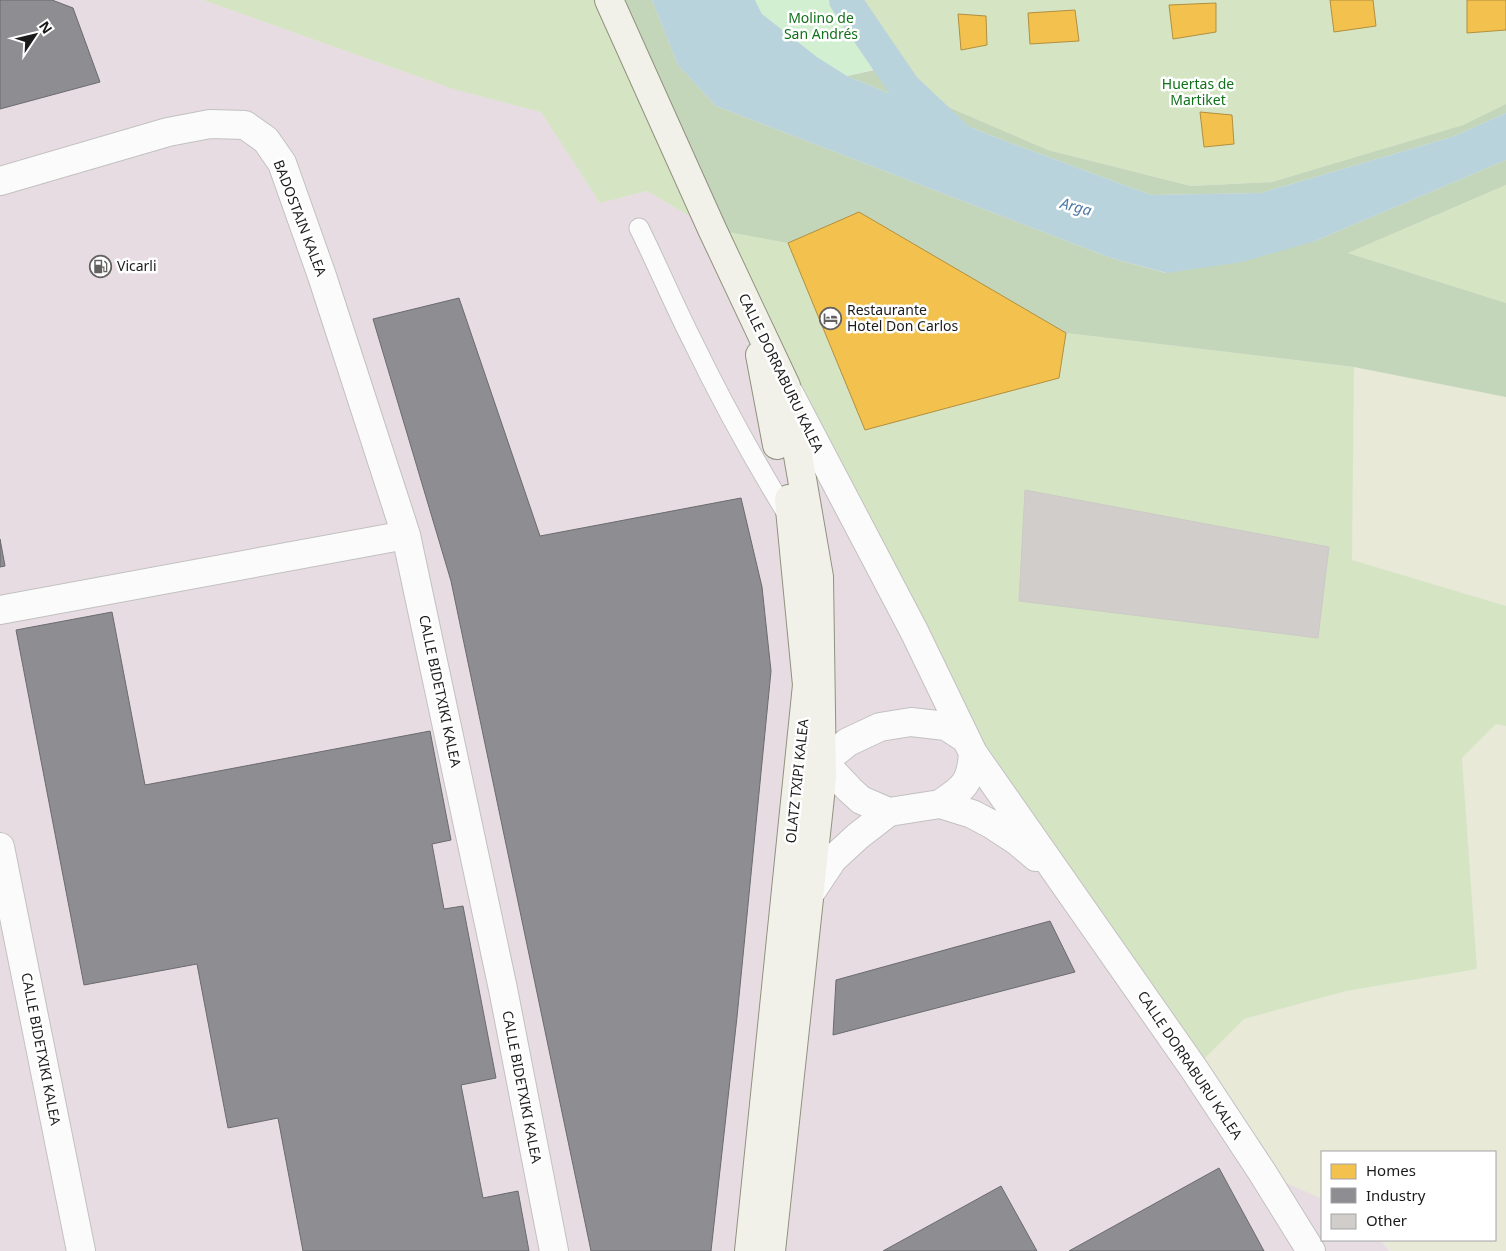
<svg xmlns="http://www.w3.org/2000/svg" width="1506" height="1251" font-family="'Noto Sans',sans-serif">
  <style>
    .industrial { fill: #e7dce2 }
    .farmland { fill: #e8e9d7 }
    .grass { fill: #d5e5c4 }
    .forest { fill: #c4d6ba }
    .park { fill: #d2efd2 }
    .water { fill: #b9d3dc }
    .homes { fill: #f2c14e; stroke: #b28f3f }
    .industry { fill: #8d8d92; stroke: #6b6b6e }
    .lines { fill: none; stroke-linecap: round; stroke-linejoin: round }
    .canal { stroke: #b9d3dc; stroke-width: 32 }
    .building { fill: #d0cdcb; stroke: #ccc9c6 }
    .service-casing { stroke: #c2c1c0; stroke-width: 21 }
    .minor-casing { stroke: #c2c1c0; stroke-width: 30 }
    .secondary-casing { stroke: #90917e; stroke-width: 30 }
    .service { stroke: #fcfbfb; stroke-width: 19 }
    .minor { stroke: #fcfbfb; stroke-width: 28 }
    .secondary { stroke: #f1f1e9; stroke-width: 28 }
    .labels { text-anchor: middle; stroke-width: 5; stroke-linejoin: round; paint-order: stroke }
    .park-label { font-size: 14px; fill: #11711a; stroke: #fff }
    .street-label { font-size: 14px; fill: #1b1b1b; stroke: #fff }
    .poi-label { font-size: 14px; fill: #1b1b1b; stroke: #fff; text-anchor: start }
    .water-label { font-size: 15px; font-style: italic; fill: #4e78a4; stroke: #fff }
  </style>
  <rect width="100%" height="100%" fill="#e9e7e4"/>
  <path class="industrial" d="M0 0H203L453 89 541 112 600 203 647 191 712 229 1322 1172V1240H1380L1389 1251H0Z"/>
  <path class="farmland" d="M1354 367 1506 397V606L1352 560Z
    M1496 724 1506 726V1251H1391L1381 1240H1495V1152H1322V1199L1262 1172 1194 1069 1243 1019 1346 991 1477 969 1462 758Z"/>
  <path class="grass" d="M203 0H609L712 229 859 212 1066 333 1354 367 1352 560 1506 606V726L1496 724 1462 758 1477 969 1346 991 1244 1019 1194 1069 973 753 712 229 647 191 600 203 541 112 453 89Z
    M854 0H1506V104L1463 125 1272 182 1191 186 1048 150 913 92Z
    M1506 185V303L1348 253Z"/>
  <path class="forest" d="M609 0H652L678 65 716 106 1111 258 1166 273 1315 241 1506 160V185L1348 253 1506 303V397L1354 367 1066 333 859 212 788 243 712 229Z
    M884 68 913 92 1048 150 1191 186 1272 182 1463 125 1506 104V113L1452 137 1261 193 1151 195 992 136 847 76Z"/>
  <path class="park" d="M755 0H836L865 47 884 67 847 76 817 57 762 14Z"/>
  <path class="water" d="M652 0H755L762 14 817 57 847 76 992 136 1151 195 1261 193 1452 137 1506 113V160L1315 241 1242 262 1167 273 1111 258 716 106 678 65Z"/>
  <path class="homes" d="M1330 0H1373L1376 26 1334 32Z
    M1467 0H1506V30L1467 33Z
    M1216 3V32L1173 39 1169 5Z
    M1075 10 1079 41 1030 44 1028 13Z
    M958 14 986 16 987 45 961 50Z
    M1200 112 1232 115 1234 144 1204 147Z
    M859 212 1066 333 1059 378 865 430 788 243Z"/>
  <path class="industry" d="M0 0H52L73 8 100 82 0 109Z
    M459 298 540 536 741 498 762 587 771 671 737 1017 711 1251H591L451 581 373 319Z
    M0 539 5 566 0 567Z
    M112 612 145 785 430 731 451 840 432 844 444 909 463 906 496 1078 461 1085 483 1198 518 1191 529 1251H303L278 1118 228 1128 197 964 84 985 16 630Z
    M1050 921 1075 972 833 1035 836 980Z
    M1219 1168 1264 1251H1069Z
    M1001 1186 1037 1251H883Z"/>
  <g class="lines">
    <path class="canal" d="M845 0 905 88 959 139"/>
  </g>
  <path class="building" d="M1025 490 1329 547 1318 638 1019 601Z"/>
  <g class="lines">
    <defs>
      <path id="service" d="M639 228C658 266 674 305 693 342 722 402 754 460 789 517"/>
      <path id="minor" d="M0 181 168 132 210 124 245 125 266 140 282 163 322 276 406 535 503 989 554 1251
        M789 393 914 631 973 753 1194 1069 1262 1172 1311 1251
        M0 610 406 535
        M815 747 822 763 832 771 850 790 861 800 889 812
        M807 775 848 742 880 727 911 722 946 726 966 739
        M940 804C964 788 971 783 973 753
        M0 847 81 1251
        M811 892 833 859 858 836 889 812 940 804 972 814 991 824 1017 841 1036 857"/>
      <path id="secondary" d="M609 0 712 229 786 386 819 577 822 778 771 1251
        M760 355 777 445
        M749 1251 807 685 789 499"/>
    </defs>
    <use href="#service" class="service-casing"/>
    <use href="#minor" class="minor-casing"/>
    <use href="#secondary" class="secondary-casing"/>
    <use href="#service" class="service"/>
    <use href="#minor" class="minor"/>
    <use href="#secondary" class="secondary"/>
  </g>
  <defs>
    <symbol id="fuel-ring" viewBox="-11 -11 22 22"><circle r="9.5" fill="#fff" stroke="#636261" stroke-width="1.5"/><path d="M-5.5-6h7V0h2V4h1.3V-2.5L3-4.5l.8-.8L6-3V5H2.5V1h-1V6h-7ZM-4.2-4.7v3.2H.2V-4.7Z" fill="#636261"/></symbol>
    <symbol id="hotel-ring" viewBox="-11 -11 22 22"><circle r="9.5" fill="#fff" stroke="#636261" stroke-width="1.5"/><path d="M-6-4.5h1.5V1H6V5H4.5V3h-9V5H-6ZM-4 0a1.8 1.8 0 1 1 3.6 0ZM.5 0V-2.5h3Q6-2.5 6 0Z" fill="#636261"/></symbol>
  </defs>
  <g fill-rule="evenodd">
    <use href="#fuel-ring" x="88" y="254" width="25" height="25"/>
    <use href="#hotel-ring" x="818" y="306" width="25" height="25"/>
  </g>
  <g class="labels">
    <g class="park-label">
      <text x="821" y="23">Molino de<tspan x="821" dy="16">San Andrés</tspan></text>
      <text x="1198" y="89">Huertas de<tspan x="1198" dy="16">Martiket</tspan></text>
    </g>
    <g class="street-label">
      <text transform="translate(300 218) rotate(69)" y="5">BADOSTAIN KALEA</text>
      <text transform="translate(781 373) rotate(64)" y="5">CALLE DORRABURU KALEA</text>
      <text transform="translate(440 691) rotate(78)" y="5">CALLE BIDETXIKI KALEA</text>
      <text transform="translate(797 781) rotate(-84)" y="5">OLATZ TXIPI KALEA</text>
      <text transform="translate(41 1049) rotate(79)" y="5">CALLE BIDETXIKI KALEA</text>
      <text transform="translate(1190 1065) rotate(56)" y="5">CALLE DORRABURU KALEA</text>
      <text transform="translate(522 1087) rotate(79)" y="5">CALLE BIDETXIKI KALEA</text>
    </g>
    <g class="poi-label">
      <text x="117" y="271">Vicarli</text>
      <text x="847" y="315">Restaurante<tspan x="847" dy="16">Hotel Don Carlos</tspan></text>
    </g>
    <g class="water-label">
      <text transform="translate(1076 207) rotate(15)" y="5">Arga</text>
    </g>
  </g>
  <rect x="1321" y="1151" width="175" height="90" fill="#ffffff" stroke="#a4a4a4"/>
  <rect x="1331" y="1164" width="25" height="15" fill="#f2c14e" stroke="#a4a4a4"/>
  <text x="1366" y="1176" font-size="15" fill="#1b1b1b">Homes</text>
  <rect x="1331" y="1188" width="25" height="15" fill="#8d8d92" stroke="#a4a4a4"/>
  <text x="1366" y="1201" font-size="15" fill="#1b1b1b">Industry</text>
  <rect x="1331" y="1214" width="25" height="15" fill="#d0cdcb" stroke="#a4a4a4"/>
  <text x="1366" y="1226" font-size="15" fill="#1b1b1b">Other</text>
  <g transform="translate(35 35) rotate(55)" stroke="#ffffff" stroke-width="4" paint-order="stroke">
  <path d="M0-4L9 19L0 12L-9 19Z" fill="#1b1b1b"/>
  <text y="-8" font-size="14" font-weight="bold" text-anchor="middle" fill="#1b1b1b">N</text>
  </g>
</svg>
